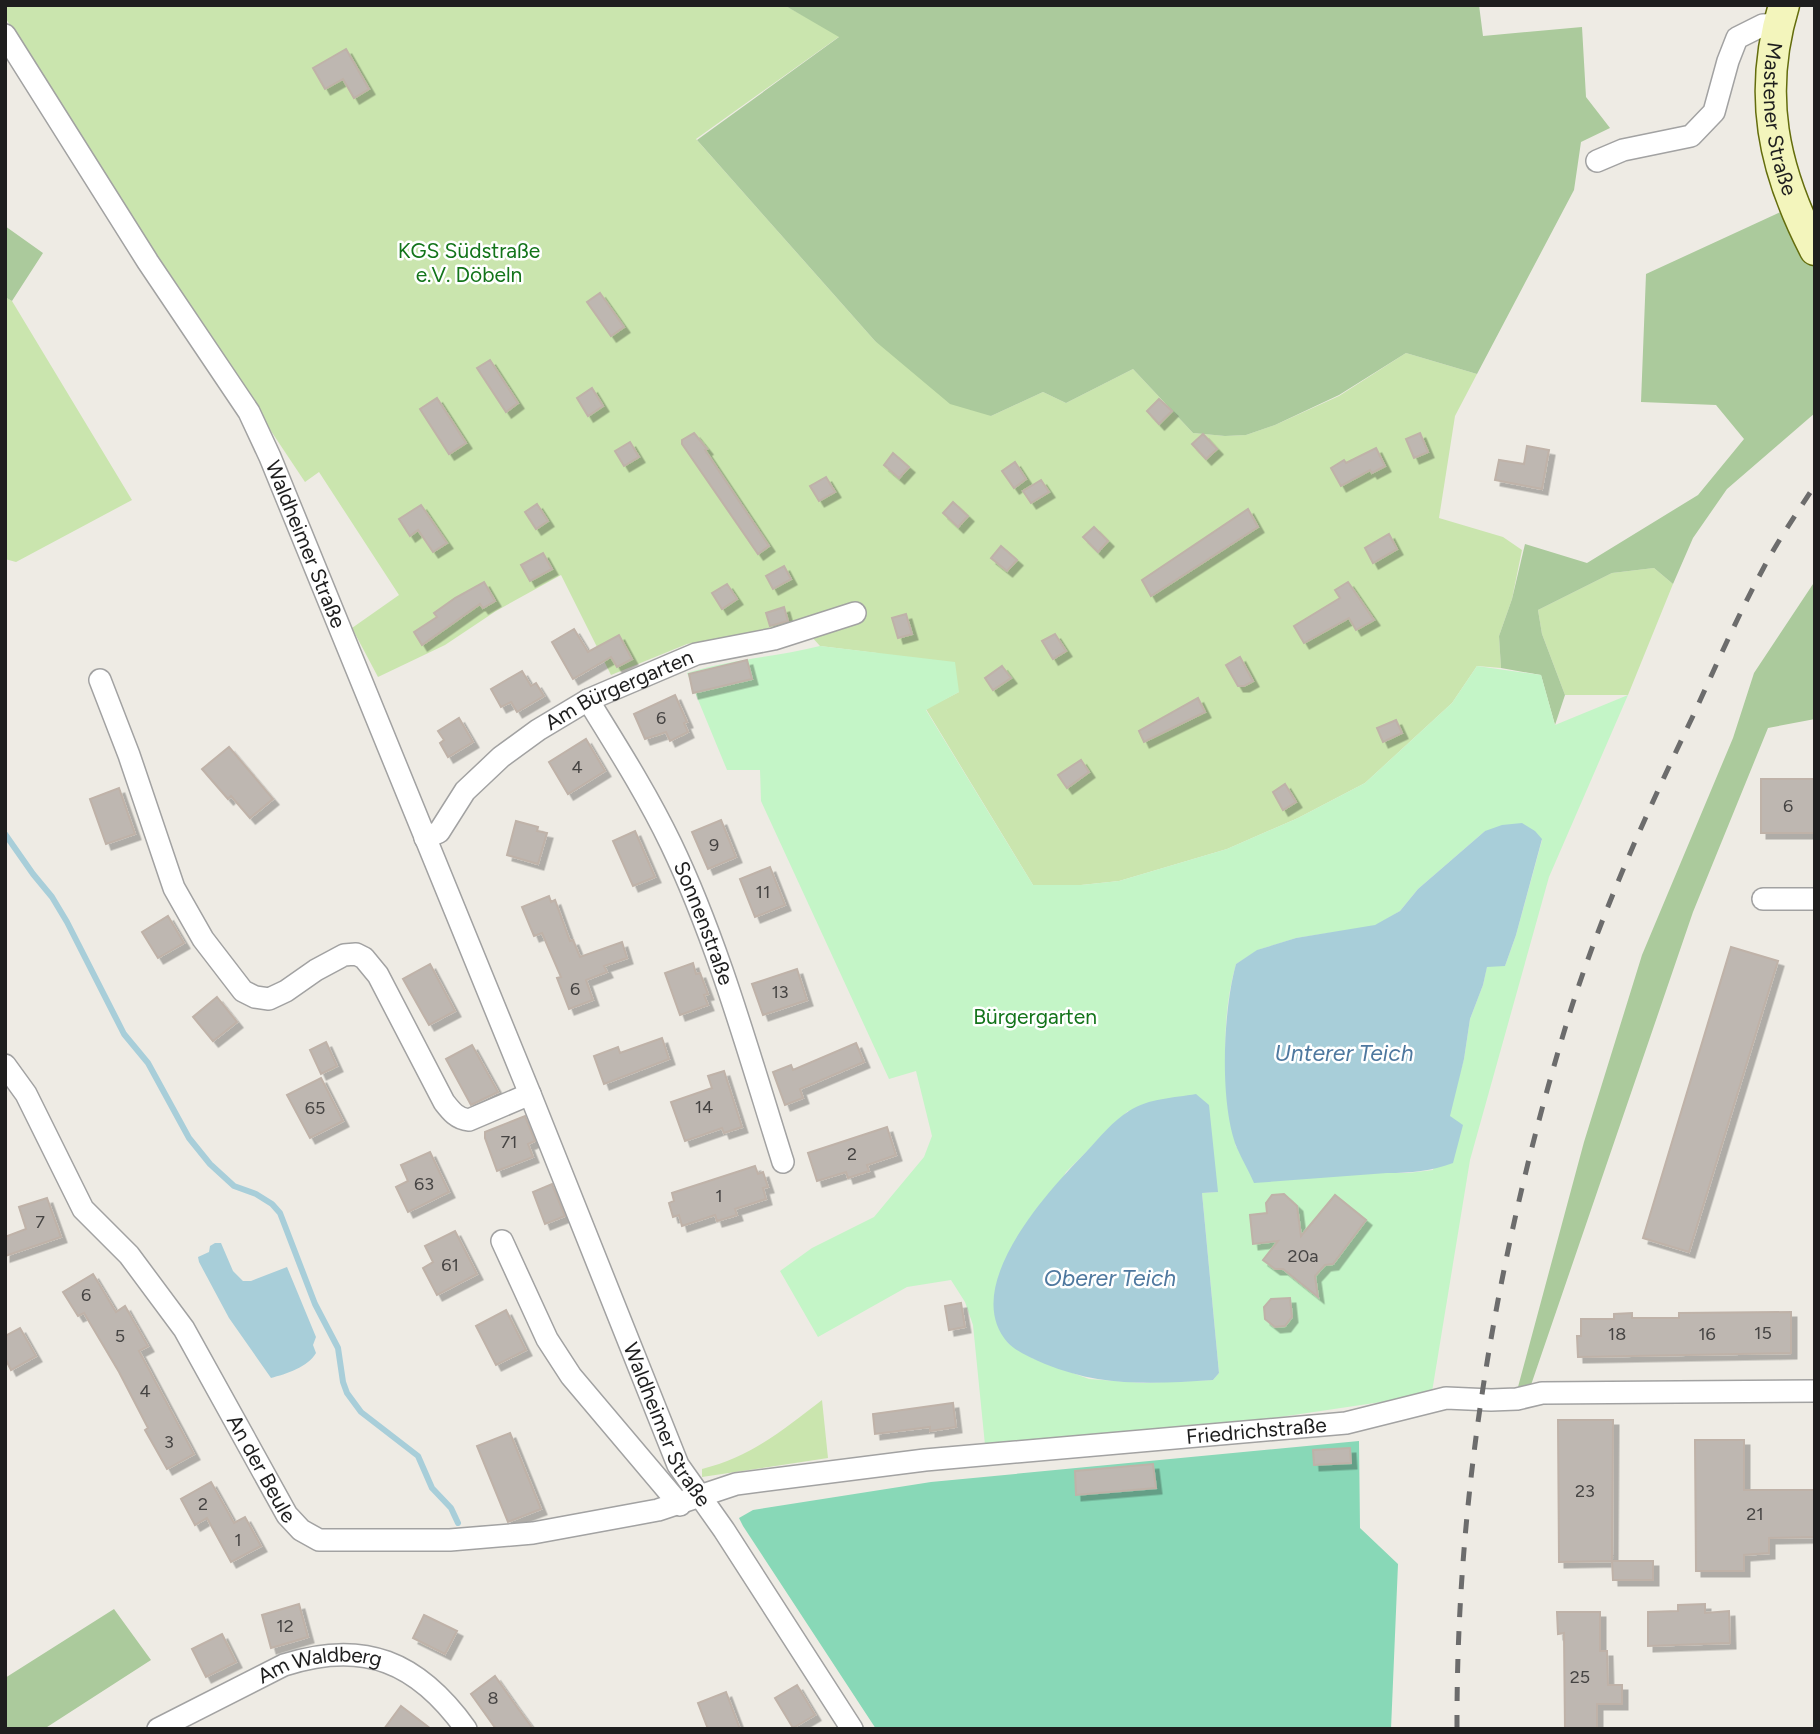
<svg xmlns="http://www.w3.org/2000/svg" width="1820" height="1734" font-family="Figtree,sans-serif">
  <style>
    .grass { fill: #cae5ae }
    .forest { fill: #abca9c }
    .park { fill: #c4f5c7; fill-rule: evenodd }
    .pitch { fill: #88d8b7 }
    .water { fill: #a8ced9 }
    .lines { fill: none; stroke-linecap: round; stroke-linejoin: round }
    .stream { stroke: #a8ced9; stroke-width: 6 }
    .building { fill: #beb7b1; stroke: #bfb2a8; stroke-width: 2; filter: url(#shadow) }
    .minor-casing { stroke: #a2a2a2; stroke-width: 24 }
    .secondary-casing { stroke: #646d0d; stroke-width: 33 }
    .minor { stroke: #fff; stroke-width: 21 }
    .secondary { stroke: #f3f5bc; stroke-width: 30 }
    .rail { stroke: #6c6c6c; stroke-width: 5; stroke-dasharray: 14 14; stroke-linecap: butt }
    .labels { text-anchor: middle; stroke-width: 5; stroke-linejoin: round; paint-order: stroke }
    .number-label { font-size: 18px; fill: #464443 }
    .street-label { font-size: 21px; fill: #1e1e1e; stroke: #fff }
    .park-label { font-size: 21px; fill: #13741a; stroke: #fff }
    .water-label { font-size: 23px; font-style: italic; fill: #4e789f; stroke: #fff }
  </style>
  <defs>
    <filter id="shadow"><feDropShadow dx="5.5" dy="5.5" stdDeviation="0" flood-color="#0004"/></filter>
  </defs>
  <rect width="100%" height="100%" fill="#eeebe4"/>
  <path class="grass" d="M5 5H784L840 36 696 139 875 341 991 416 1043 392 1066 403 1133 369 1193 433 1225 436 1246 435 1275 425 1339 396 1406 353 1477 374 1455 416 1439 518 1503 537 1522 550 1512 599 1499 636 1501 668 1477 666 1452 703 1365 783 1298 818 1227 849 1119 881 1081 885H1033L926 709 959 692 877 653 820 646 801 625 687 644 611 675 561 575 496 611 445 645 378 677 352 628 399 595 319 472 305 482 109 188 5 17Z
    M5 297 12 301 132 500 16 562 5 559Z
    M1654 568 1673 584 1628 695H1565L1542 634 1538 610 1612 573Z
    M822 1400 828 1458 702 1477V1469C751 1457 783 1430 822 1400Z"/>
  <path class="forest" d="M784 5H1479L1483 36 1582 27 1586 97 1610 128 1581 142 1574 190 1477 374 1406 353 1339 395 1275 425 1246 435 1225 436 1193 433 1133 369 1066 403 1043 392 991 416 950 404 875 341 697 140 839 37Z
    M1785 210 1806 253 1815 266V413L1727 489 1693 538 1673 584 1654 568 1612 573 1538 610 1542 634 1565 695 1555 725 1541 675 1501 668 1499 636 1512 599 1525 544 1587 563 1698 495 1744 439 1716 405 1641 402 1646 274Z
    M5 226 43 253 12 301 5 297Z
    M1815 581V719L1768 728 1693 912 1531 1385 1518 1387 1584 1142 1642 955 1733 738 1754 673Z
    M114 1609 151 1660 44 1729H5V1678Z"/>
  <path class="park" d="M820 646 955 662 959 692 926 710 1033 885H1081L1119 881 1227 849 1298 818 1365 783 1452 703 1477 666 1541 675 1555 725 1628 695 1549 877 1470 1160 1432 1392 1415 1397 1199 1429 985 1445 973 1325 965 1302 951 1280 907 1287 818 1337 780 1271 812 1248 874 1217 924 1157 932 1136 916 1071 889 1079 761 801 760 770H727L687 673C731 659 776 657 820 646ZM1485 831 1542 840 1516 935 1505 966H1487L1483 985 1470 1019 1464 1059 1433 1170 1408 1173H1387L1236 1147C1225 1086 1219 1024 1236 964L1258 950 1296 938 1375 926 1400 911 1418 889ZM1128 1111 1217 1192 1202 1193 1219 1373 1213 1380 1143 1383 1089 1379 1032 1358 1008 1343 998 1325 994 1311 1066 1172Z"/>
  <path class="pitch" d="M1359 1441 1360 1528 1398 1564 1391 1729H876L743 1526 739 1518 753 1510 931 1482Z"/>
  <path class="water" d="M1522 823 1535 831 1542 839 1516 935 1505 966 1487 967 1483 985 1470 1019 1464 1059 1450 1116 1463 1125 1453 1163C1431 1171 1411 1173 1387 1173L1254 1183C1249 1171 1242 1160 1237 1148 1219 1103 1223 1011 1236 964L1257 950 1296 938 1375 925 1400 911 1418 889 1485 831 1502 825Z
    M1196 1094 1209 1105 1218 1192 1202 1193 1219 1373 1213 1380C1153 1384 1101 1387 1045 1364 1032 1358 1017 1352 1008 1343 958 1287 1050 1189 1087 1151 1100 1137 1113 1121 1129 1111 1149 1098 1174 1098 1196 1094Z
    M215 1243H221L233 1271 243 1281H251L287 1267 316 1337 313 1345 316 1353C308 1367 286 1374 271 1378L229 1318 199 1262 198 1257 209 1252 210 1246Z"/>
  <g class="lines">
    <path class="stream" d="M5 834 33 874 52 897 67 922 124 1034 148 1063 189 1138 210 1164 234 1186 256 1194 272 1204 280 1213 315 1304 338 1348 343 1382 347 1393 361 1412 418 1456 432 1488 451 1508 458 1523"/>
  </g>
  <path class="building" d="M346 49 369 89 354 98 343 79 325 89 313 68Z
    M600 293 624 327 611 336 587 302Z
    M490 360 518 403 506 412 477 368Z
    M592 388 603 406 588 416 577 398Z
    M437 398 466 443 449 454 420 409Z
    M1159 399 1172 411 1159 424 1147 411Z
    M694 433 707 449 705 450 769 546 758 554 682 444V440Z
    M1420 433 1428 452 1414 458 1406 439Z
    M1203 434 1217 449 1206 459 1192 444Z
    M630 442 639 457 624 466 615 451Z
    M1527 446 1549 450 1542 489 1495 480 1499 460 1524 464Z
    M1376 448 1385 466 1372 473 1370 470 1341 486 1331 468 1344 460 1346 463Z
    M893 453 909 467 899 478 884 465Z
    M1015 462 1026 479 1014 488 1002 471Z
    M826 477 835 492 819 501 810 486Z
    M1041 480 1049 492 1031 503 1023 491Z
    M953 502 968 516 958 527 943 513Z
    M537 504 548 521 536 529 525 512Z
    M421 505 447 543 433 552 418 530 410 536 399 519Z
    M1248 509 1258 527 1151 596 1142 580Z
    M1094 527 1108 541 1098 552 1083 537Z
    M1389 534 1397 549 1373 563 1365 548Z
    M1001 546 1017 560 1007 571 991 558Z
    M543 553 552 569 530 581 521 565Z
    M784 566 791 579 773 589 766 576Z
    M484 582 495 601 483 608 480 604 422 645 414 632 437 617 434 613 455 598Z
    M1348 582 1374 620 1356 630 1349 618 1304 643 1294 626 1340 598 1335 590Z
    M727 584 737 599 722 609 712 593Z
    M784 607 788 621 770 626 766 613Z
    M906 614 912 634 898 638 892 618Z
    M574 629 588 652 619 635 632 659 617 667 611 657 573 679 552 642Z
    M1055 634 1066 651 1053 659 1042 641Z
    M1240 657 1253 681 1244 686H1238L1226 665Z
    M747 660 752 679 693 693 689 674Z
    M1002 666 1011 678 993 690 985 678Z
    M522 671 531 686 536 683 544 696 517 712 511 702 501 707 491 689Z
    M675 695 687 722 684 723 688 732 670 741 666 732 645 739 634 714Z
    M1198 698 1205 712 1144 742 1139 731Z
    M459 718 473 742 448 757 440 743 444 740 438 731Z
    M1396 720 1402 733 1383 742 1377 728Z
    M586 739 605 771 568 794 549 762Z
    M229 747 273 799 250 818 231 796 228 799 202 769Z
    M1081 760 1089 772 1067 788 1058 775Z
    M1761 779H1815V833H1761Z
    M1285 784 1296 802 1283 810 1273 792Z
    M119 788 135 834 106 844 90 799Z
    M721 820 736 857 708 869 692 832Z
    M516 821 538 827 537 831 547 833 538 864 507 855Z
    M635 831 655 877 633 886 613 841Z
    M770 867 785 905 755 917 740 879Z
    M549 896 551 902 555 900 570 941 573 940 580 957 622 942 627 958 604 966 607 972 586 980 593 1000 569 1009 557 978 561 977 542 933 534 936 522 907Z
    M168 916 184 943 158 958 142 932Z
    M1731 947 1778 961 1689 1252 1643 1238Z
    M693 963 696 974 700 973 708 994 704 995 708 1005 680 1015 665 973Z
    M430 964 455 1011 429 1025 403 979Z
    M797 969 807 1000 763 1015 752 984Z
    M217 997 237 1022 213 1041 193 1017Z
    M662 1038 669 1059 604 1084 594 1056 618 1047 620 1053Z
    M326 1042 337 1066 321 1074 310 1050Z
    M856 1043 864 1062 800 1089 803 1098 785 1105 773 1072 791 1065 793 1070Z
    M472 1045 498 1092 471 1105 446 1059Z
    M724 1071 742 1127 724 1133 722 1128 685 1141 671 1102 712 1088 708 1076Z
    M321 1078 343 1121 310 1138 287 1095Z
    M525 1116 535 1141 528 1144 533 1157 497 1171 485 1138V1132Z
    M887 1127 896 1155 867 1165 869 1171 848 1178 846 1172 817 1181 808 1153Z
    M430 1152 449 1192 408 1212 396 1187 408 1181 401 1165Z
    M755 1166 758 1174 763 1172 768 1187 763 1188 766 1199 735 1209 737 1215 717 1221 715 1215 682 1226 679 1215 673 1217 669 1203 674 1201 672 1193Z
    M552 1184 565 1216 545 1224 533 1192Z
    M1284 1194 1297 1206 1301 1236 1335 1195 1366 1220 1333 1264 1325 1265 1315 1276 1318 1297 1283 1269H1275L1263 1260 1278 1241 1253 1244 1250 1215 1267 1213 1266 1203 1272 1195Z
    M47 1198 61 1237 5 1256V1237L26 1229 19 1207Z
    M455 1231 477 1274 437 1295 423 1268 433 1262 425 1246Z
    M93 1274 116 1312 125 1306 148 1346 139 1351 194 1454 167 1469 145 1430 148 1428 119 1372 84 1313 78 1316 63 1292Z
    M1290 1298 1292 1317 1285 1326 1275 1327 1265 1319 1264 1307 1271 1299Z
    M961 1303 965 1327 949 1330 945 1306Z
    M506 1310 526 1350 496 1365 476 1326Z
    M1791 1312V1353L1578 1357 1577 1336H1581V1319H1614V1314L1632 1313V1318H1679V1313Z
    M20 1328 36 1356 11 1370 5 1358V1336Z
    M953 1403 956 1427 930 1431V1427L875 1434 873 1414Z
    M1558 1420H1613L1612 1561 1559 1562Z
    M510 1433 541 1509 508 1522 477 1446Z
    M1695 1440H1744V1490H1815V1537L1769 1538V1553L1744 1555V1571H1696Z
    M1350 1448 1351 1463 1314 1465 1313 1450Z
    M1153 1464 1156 1488 1076 1495 1075 1471Z
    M211 1482 234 1523 245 1517 261 1546 231 1562 207 1518 195 1525 181 1499Z
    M1612 1561H1653V1580H1613Z
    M299 1604 308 1637 271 1648 262 1615Z
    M1705 1604V1613L1729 1611 1730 1643 1648 1646V1612L1678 1611V1605Z
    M1557 1612H1600V1651H1607L1608 1685H1622V1704H1597V1729H1565L1564 1633 1558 1634Z
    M424 1615 457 1631 445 1654 413 1638Z
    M222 1634 236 1662 206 1677 192 1649Z
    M495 1676 514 1703 533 1729H496L471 1694Z
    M797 1685 815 1715 793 1728 775 1698Z
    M726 1692 740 1729H708L698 1703Z
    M401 1706 431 1729H384Z"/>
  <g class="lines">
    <defs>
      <g id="minor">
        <path id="s1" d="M5 35 148 262 249 412 270 457 530 1094 678 1465 724 1530 852 1729"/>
        <path d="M1597 161 1623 150 1691 136 1714 112 1728 61 1737 38 1763 25 1778 24"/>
        <path d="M100 680 129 755 174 888 203 939 243 991 255 997 269 999 286 991 316 970 344 955 356 954 364 958 378 975 444 1102C451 1111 457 1119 469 1120L530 1094"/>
        <path id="s2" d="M588 700C617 747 647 794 671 844 718 942 750 1058 783 1162"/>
        <path id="s3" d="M425 838 439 832 465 791 501 757 538 730 588 700 696 654 774 639 855 613"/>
        <path d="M1763 899H1815"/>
        <path id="s4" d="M5 1065 26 1094 83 1209 129 1255 184 1329 287 1515 301 1530 319 1540H450L533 1533 658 1510 736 1484 925 1460 1346 1423 1446 1398 1491 1400 1517 1399 1542 1393 1815 1391"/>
        <path d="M502 1241 547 1339 571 1376 680 1505"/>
        <path id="s5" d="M158 1729 284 1665C364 1639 418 1662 466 1729"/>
      </g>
      <g id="secondary">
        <path id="s6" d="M1784 5C1757 94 1773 169 1815 250"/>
      </g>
    </defs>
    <use href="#minor" class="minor-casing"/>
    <use href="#secondary" class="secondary-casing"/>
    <use href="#minor" class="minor"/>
    <use href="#secondary" class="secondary"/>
    <path class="rail" d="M1457 1729C1456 1486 1499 1241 1571 1009 1603 909 1647 812 1692 718 1715 668 1737 617 1763 569 1778 540 1797 513 1815 485"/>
  </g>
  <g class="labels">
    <g class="number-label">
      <text x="661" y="724">6</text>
      <text x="577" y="773">4</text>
      <text x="1788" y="812">6</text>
      <text x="714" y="851">9</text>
      <text x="763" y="898">11</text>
      <text x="575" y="995">6</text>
      <text x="780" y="998">13</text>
      <text x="704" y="1113">14</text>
      <text x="315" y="1114">65</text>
      <text x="509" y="1148">71</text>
      <text x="852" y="1160">2</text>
      <text x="424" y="1190">63</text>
      <text x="719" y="1202">1</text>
      <text x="40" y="1228">7</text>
      <text x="1303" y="1262">20a</text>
      <text x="450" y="1271">61</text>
      <text x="86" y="1301">6</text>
      <text x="1763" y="1339">15</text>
      <text x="1617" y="1340">18</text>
      <text x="1707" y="1340">16</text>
      <text x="120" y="1342">5</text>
      <text x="145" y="1397">4</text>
      <text x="169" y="1448">3</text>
      <text x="1585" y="1497">23</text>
      <text x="203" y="1510">2</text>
      <text x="1755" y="1520">21</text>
      <text x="238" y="1546">1</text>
      <text x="285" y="1632">12</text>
      <text x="1580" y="1683">25</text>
      <text x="493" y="1704">8</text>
    </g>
    <g class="street-label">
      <text dy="7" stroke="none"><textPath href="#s6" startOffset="116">Mastener Straße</textPath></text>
      <text dy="7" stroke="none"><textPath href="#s1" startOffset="593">Waldheimer Straße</textPath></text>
      <text dy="7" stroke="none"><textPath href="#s3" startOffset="250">Am Bürgergarten</textPath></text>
      <text dy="7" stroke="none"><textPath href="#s2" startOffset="252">Sonnenstraße</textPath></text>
      <text dy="7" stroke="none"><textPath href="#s1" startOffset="1545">Waldheimer Straße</textPath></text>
      <text dy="7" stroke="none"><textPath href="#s4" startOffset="1522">Friedrichstraße</textPath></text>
      <text dy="7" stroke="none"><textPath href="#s4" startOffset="481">An der Beule</textPath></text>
      <text dy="7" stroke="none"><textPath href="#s5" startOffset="177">Am Waldberg</textPath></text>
    </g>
    <g class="park-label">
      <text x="469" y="258">KGS Südstraße<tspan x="469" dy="24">e.V. Döbeln</tspan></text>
      <text x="1035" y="1024">Bürgergarten</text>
    </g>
    <g class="water-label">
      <text x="1344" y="1061">Unterer Teich</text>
      <text x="1110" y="1286">Oberer Teich</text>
    </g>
  </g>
  <rect width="1820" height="1734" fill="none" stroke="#1e1e1e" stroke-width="14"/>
</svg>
